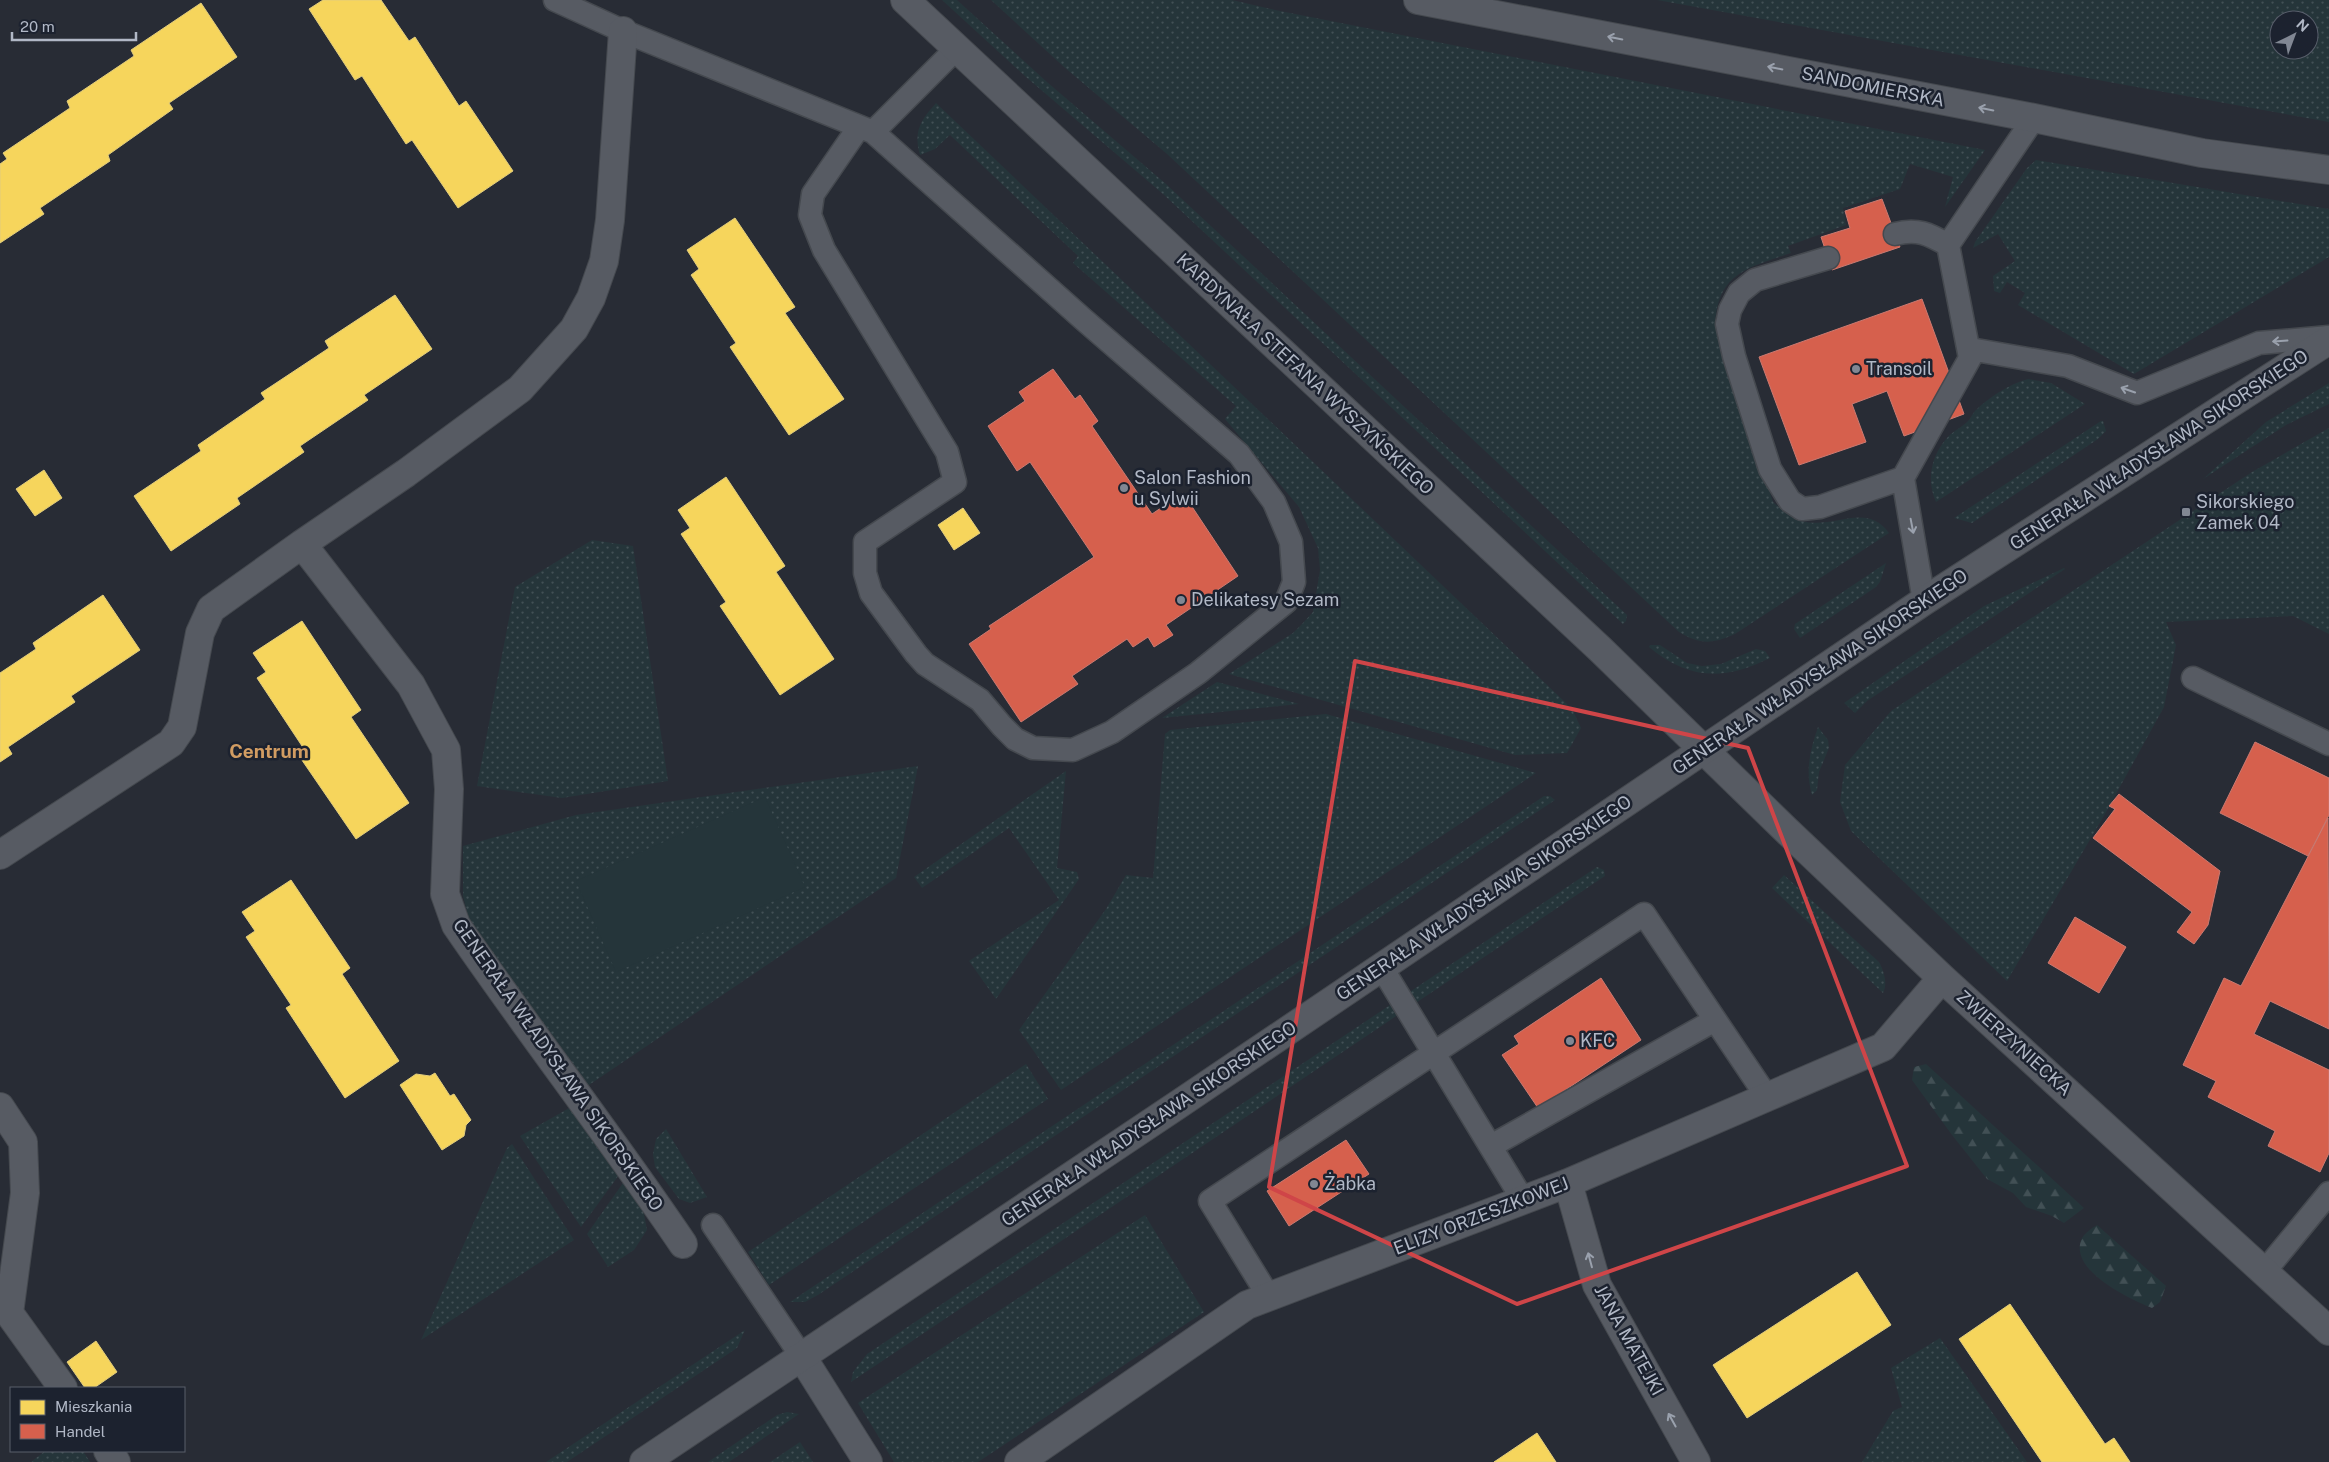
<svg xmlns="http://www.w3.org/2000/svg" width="2329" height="1462" font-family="'Public Sans',sans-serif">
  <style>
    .green { fill: url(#green-dots); fill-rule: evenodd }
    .forest { fill: url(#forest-firs) }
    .pitch { fill: #25353a }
    .homes { fill: #f6d55c; stroke: #e1cc7c }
    .shops { fill: #d6604d; stroke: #cb7a71 }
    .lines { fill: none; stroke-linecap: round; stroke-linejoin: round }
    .service-casing { stroke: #45494f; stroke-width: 25 }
    .minor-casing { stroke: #45494f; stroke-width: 30 }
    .tertiary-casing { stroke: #45494f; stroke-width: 30 }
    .service { stroke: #575b63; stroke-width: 22 }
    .minor { stroke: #575b63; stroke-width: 28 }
    .tertiary { stroke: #575b63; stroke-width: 28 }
    .oneway { stroke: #9aa1ad }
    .marked { fill: none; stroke: #cf4548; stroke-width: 4; stroke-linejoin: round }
    .poi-dot { fill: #818793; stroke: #1c222f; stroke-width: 2 }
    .labels { text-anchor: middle; stroke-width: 5; stroke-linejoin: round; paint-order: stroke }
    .street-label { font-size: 18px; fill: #b1b8c6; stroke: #1c222f }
    .poi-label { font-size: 18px; fill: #b1b8c6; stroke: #1c222f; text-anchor: start }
    .neighbourhood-label { font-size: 19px; font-weight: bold; fill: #d19c62; stroke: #1c222f }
  </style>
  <defs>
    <pattern id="green-dots" width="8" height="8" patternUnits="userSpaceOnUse" patternTransform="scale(1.25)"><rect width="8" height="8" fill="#25353a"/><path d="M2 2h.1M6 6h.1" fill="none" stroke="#425055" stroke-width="1.8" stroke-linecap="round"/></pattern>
    <pattern id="forest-firs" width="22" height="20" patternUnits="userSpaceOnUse" patternTransform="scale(1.25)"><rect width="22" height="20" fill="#25353a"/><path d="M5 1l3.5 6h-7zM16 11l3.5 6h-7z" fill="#425055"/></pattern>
  </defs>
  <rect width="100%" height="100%" fill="#282c35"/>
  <path class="green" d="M942 0H957L1047 82 1166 184 1627 615 1626 621 1623 624 1163 194 1026 77Z
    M991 0H1232L1275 10 1985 150 1945 207 1953 177 1910 164 1900 189 1843 208 1846 225 1788 246 1791 253C1747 268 1717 273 1715 326L1773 502C1782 510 1790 517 1802 521 1834 530 1866 501 1889 533L1735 634C1713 644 1700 645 1679 632L1167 154 1064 67Z
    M1657 0H2329V122ZM2279 20H2309V50H2279Z
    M936 103 1566 703 1574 713 1581 728 1567 753 1515 755 1229 674 1293 633 1303 623 1313 612 1320 570 1318 548 1299 507 1225 419 1236 406 1073 263 1078 256 950 135 935 149 920 155C913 131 921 120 936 103Z
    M2036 160 2329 209V257L2134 374 2018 305 2025 293 2007 282 2000 293 1994 291 1993 276 2015 261 1998 234 1973 248 1975 242 2027 168Z
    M2028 379 2051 383 2085 404 1936 502C1926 480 1931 456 1947 438 1953 431 1962 427 1968 421 1971 418 1972 414 1975 411 1988 398 2009 384 2028 379Z
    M2329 383V404L2286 425 2203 479 2266 422Z
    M2101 421H2103L2106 431 2098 439 1972 523 1954 518Z
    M2329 428V634L2293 616 2166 622 2176 645 2164 707 2105 814 2007 981 1851 831 1840 802 1845 765 1891 711 2252 472Z
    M592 540 633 546 668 781 562 798 477 786 515 587Z
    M1886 563 1880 582 1876 587 1800 638 1794 629 1795 624Z
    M2064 568 2065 569 1867 701 1855 713 1844 703 1984 606Z
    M1650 645H1660L1687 663 1702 666 1721 664 1756 649 1765 651 1770 658C1724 681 1689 680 1649 647Z
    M1217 682 1299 704 1162 718Z
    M1326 714 1536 773 1061 1090 1019 1030 1106 909 1126 875 1153 878 1165 734 1170 730Z
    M1818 727 1828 740 1829 748 1819 772 1817 790 1812 795C1805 771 1810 750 1818 727Z
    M918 766 896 878 586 1087 471 927 463 896V846L576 815Z
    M1066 771 1057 868 1077 872 1079 879 996 999 969 961 1059 900 1009 828 922 888 914 877Z
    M1544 796H1550L1555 800 818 1295 805 1302H790Z
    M1597 867 1604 870 1605 876 851 1382 853 1372 867 1354Z
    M1784 875 1879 962C1884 971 1888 984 1883 993L1772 888Z
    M1026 1064 1048 1099 769 1285 748 1252Z
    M571 1107 619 1175 581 1227 520 1136Z
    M666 1129 707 1197 690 1203 679 1199 655 1167 653 1154 656 1139Z
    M512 1144 574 1240 421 1340 507 1148Z
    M623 1183 643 1209 647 1230 634 1250 608 1267 587 1234Z
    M1145 1215 1204 1312 978 1462H894L858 1403Z
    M745 1330 737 1348 567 1462H546Z
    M1940 1338 2027 1462H1862L1893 1411 1902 1407 1891 1368Z
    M787 1412 799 1414 729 1462H708L777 1415Z
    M800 1442 813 1462H770Z
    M45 1451H83L90 1462H31Z"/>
  <path class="forest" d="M1926 1064 2084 1208 2064 1223 2052 1216 2026 1207 2013 1193 1987 1179 1952 1135 1912 1080 1914 1067Z
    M2097 1225 2166 1286 2160 1302 2152 1308C2130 1299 2067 1270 2082 1238 2085 1233 2092 1228 2097 1225Z"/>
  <path class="pitch" d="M765 797 805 887 616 972 576 881Z"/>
  <path class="homes" d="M323 0H381L409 41 415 37 459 106 466 101 513 171 458 208 412 140 406 144 362 76 355 80 309 9Z
    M201 3 237 57 169 103 173 109 108 155 110 161 40 208 44 214 0 243V164L7 159 3 153 70 108 67 101 134 56 131 50Z
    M735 218 795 307 785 313 844 399 789 435 730 347 736 343 691 275 699 269 687 250Z
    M395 295 432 349 364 395 368 400 300 446 304 452 237 498 240 504 171 551 134 496 201 451 198 445 265 399 261 393 329 348 325 341Z
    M44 470 62 498 35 516 16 489Z
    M726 477 785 566 776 572 834 659 780 695 720 606 726 602 681 534 690 528 678 510Z
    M963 508 980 533 954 550 938 525Z
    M103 595 140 650 71 696 75 702 8 747 12 754 0 762V673L36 649 33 643Z
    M302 621 361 710 351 717 409 803 356 839 295 750 302 746 257 678 266 672 253 653Z
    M291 880 350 968 342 974 399 1061 345 1098 286 1008 291 1005 246 937 255 931 242 912Z
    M435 1073 450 1096 454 1094 471 1120 466 1125 464 1136 442 1150 400 1085 416 1074 430 1076Z
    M1857 1272 1891 1325 1747 1418 1713 1365Z
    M2010 1304 2105 1444 2114 1438 2130 1462H2042L1959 1339Z
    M96 1341 117 1372 94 1388H85L67 1362Z
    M1537 1433 1556 1462H1494Z"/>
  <path class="shops" d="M1882 199 1900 247 1832 270 1821 237 1850 228 1845 211Z
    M1922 299 1964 414 1904 436 1887 391 1852 404 1866 442 1799 465 1759 357Z
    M1053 369 1075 399 1080 395 1098 421 1092 426 1152 514 1183 493 1238 576 1166 625 1173 635 1154 647 1148 637 1133 647 1127 639 1072 676 1078 684 1021 722 969 644 991 629 989 626 1094 557 1030 462 1017 471 988 426 1025 401 1019 392Z
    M2255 742 2329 778V815L2308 856 2220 813Z
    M2119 794 2220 871 2208 925 2194 944 2177 932 2192 912 2093 838 2115 809 2109 806Z
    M2328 818 2329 1029 2270 1001 2254 1034 2329 1070V1153L2320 1172 2268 1146 2275 1131 2208 1097 2216 1081 2183 1065 2224 978 2241 986Z
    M2075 917 2126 947 2099 993 2048 963Z
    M1601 978 1641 1040 1538 1108 1502 1055 1519 1044 1514 1036Z
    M1346 1140 1369 1174 1289 1226 1267 1191Z"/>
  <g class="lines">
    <defs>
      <path id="service" d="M555 0 623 31 873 132 1083 319 1239 454 1274 502 1291 542 1294 582 1286 602 1198 673 1112 732 1073 750 1033 748 1015 739 1002 726 980 700 925 664 916 654 871 593 865 573V542L955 482 947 452 824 250 810 215 813 194 859 127
        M873 132 956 49
        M1895 234C1917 228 1929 234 1948 245
        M1828 258 1755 280 1739 293 1730 310 1727 324 1734 356 1770 469 1790 501 1802 509 1820 507 1903 478
        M1970 349 2068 366 2137 393 2259 343 2329 337
        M1924 601 1903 478 1970 358 1948 245 2034 118
        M2193 678 2329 744
        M1382 968 1523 1200
        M1491 1146 1715 1020
        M713 1225 802 1357
        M2264 1272 2329 1193
        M1269 1297 1210 1201 1644 914 1767 1097"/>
      <path id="minor" d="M905 0 1600 649 1785 829 1942 978 2329 1331
        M1418 0 2034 118 2202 153 2329 170
        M302 544 406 473 520 389 574 329 591 298 604 261 610 220 623 31
        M0 855 171 743 182 727 200 633 211 609 302 544 411 685 446 750 449 789 445 894 456 925C530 1033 610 1136 683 1244
        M0 1107 23 1142 25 1193 9 1313 63 1388
        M1568 1183 1597 1285 1696 1462
        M802 1357 868 1462
        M108 1451 116 1462
        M1019 1462 1247 1305 1568 1183 1883 1047 1942 978"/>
      <path id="tertiary" d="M644 1462 1179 1104 1924 601 2329 340"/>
    </defs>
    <use href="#service" class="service-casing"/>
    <use href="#minor" class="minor-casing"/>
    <use href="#tertiary" class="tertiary-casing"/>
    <use href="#service" class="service"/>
    <use href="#minor" class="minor"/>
    <use href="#tertiary" class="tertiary"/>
  </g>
  <defs><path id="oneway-shaft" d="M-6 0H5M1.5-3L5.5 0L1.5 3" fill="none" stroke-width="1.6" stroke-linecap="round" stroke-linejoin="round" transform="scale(1.25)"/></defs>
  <g class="oneway">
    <use href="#oneway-shaft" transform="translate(1615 38) rotate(-169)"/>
    <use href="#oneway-shaft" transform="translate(1775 68) rotate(-169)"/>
    <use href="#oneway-shaft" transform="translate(1986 109) rotate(-169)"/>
    <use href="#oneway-shaft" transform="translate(2280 341) rotate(176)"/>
    <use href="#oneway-shaft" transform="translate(2128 390) rotate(-161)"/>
    <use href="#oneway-shaft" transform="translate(1912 526) rotate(79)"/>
    <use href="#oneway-shaft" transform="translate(1590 1260) rotate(-105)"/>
    <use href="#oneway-shaft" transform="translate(1672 1420) rotate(-119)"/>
  </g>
  <path class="marked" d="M1355 661 1748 748 1907 1166 1517 1304 1269 1187Z"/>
  <g class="poi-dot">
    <circle cx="1856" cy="369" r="5"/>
    <circle cx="1124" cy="488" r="5"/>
    <rect x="2181" y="507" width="10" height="10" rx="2.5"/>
    <circle cx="1181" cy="600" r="5"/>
    <circle cx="1570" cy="1041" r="5"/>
    <circle cx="1314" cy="1184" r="5"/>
  </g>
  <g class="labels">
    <g class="street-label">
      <text transform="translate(1873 87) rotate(11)" y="6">SANDOMIERSKA</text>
      <text transform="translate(1305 374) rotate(43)" y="6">KARDYNAŁA STEFANA WYSZYŃSKIEGO</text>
      <text transform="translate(2159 450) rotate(-33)" y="6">GENERAŁA WŁADYSŁAWA SIKORSKIEGO</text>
      <text transform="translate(1820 672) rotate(-34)" y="6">GENERAŁA WŁADYSŁAWA SIKORSKIEGO</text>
      <text transform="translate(1484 898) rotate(-34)" y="6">GENERAŁA WŁADYSŁAWA SIKORSKIEGO</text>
      <text transform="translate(2014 1043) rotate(42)" y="6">ZWIERZYNIECKA</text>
      <text transform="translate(558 1065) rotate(55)" y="6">GENERAŁA WŁADYSŁAWA SIKORSKIEGO</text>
      <text transform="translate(1149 1124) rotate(-34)" y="6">GENERAŁA WŁADYSŁAWA SIKORSKIEGO</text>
      <text transform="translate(1481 1216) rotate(-21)" y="6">ELIZY ORZESZKOWEJ</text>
      <text transform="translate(1629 1340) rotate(61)" y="6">JANA MATEJKI</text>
    </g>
    <g class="poi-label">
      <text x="1866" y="375">Transoil</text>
      <text x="1134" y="484">Salon Fashion<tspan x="1134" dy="21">u Sylwii</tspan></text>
      <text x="2196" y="508">Sikorskiego<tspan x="2196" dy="21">Zamek 04</tspan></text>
      <text x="1191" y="606">Delikatesy Sezam</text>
      <text x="1580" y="1047">KFC</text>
      <text x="1324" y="1190">Żabka</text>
    </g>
    <g class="neighbourhood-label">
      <text x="269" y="758">Centrum</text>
    </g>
  </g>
  <rect x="10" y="1387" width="175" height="65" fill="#1c222f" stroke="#585e6b"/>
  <rect x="20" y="1400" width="25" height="15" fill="#f6d55c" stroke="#585e6b"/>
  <text x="55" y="1412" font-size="15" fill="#b1b8c6">Mieszkania</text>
  <rect x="20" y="1424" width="25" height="15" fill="#d6604d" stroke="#585e6b"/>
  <text x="55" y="1437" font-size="15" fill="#b1b8c6">Handel</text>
  <g transform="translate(2294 35) rotate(42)"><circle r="24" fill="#1c222f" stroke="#585e6b"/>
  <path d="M0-4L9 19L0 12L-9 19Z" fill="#818793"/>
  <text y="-8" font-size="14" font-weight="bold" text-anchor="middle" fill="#b1b8c6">N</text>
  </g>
  <path d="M12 32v8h124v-8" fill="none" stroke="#b1b8c6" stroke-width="2.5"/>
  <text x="20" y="32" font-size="15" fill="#b1b8c6" stroke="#1c222f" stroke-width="4" paint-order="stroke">20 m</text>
</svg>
